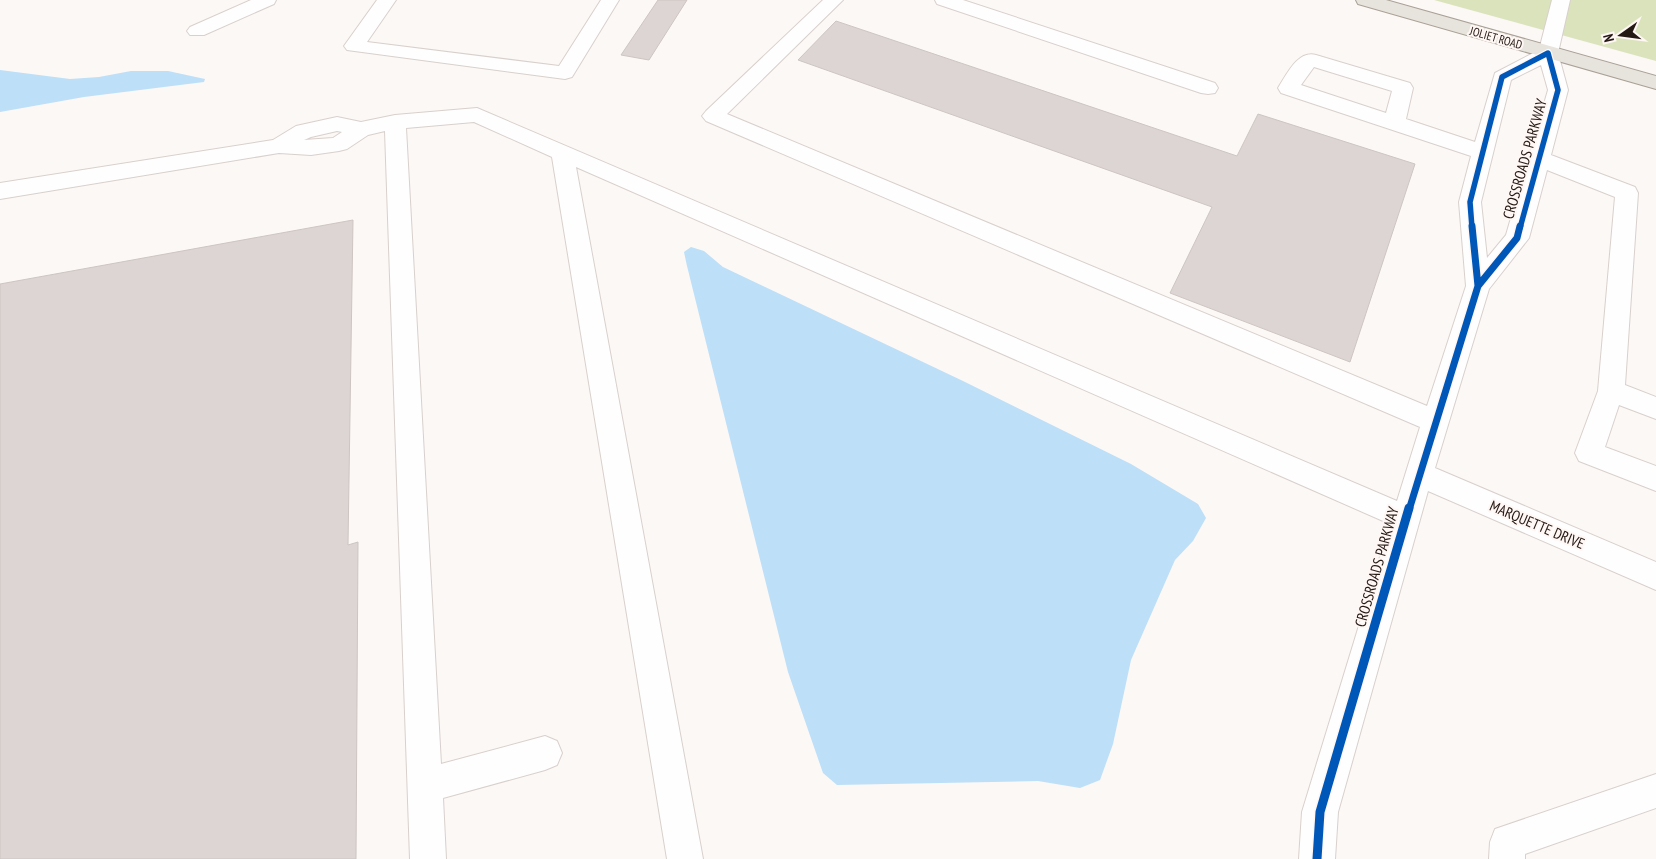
<svg xmlns="http://www.w3.org/2000/svg" width="1656" height="859" font-family="'PT Sans Narrow',sans-serif">
  <style>
    .forest { fill: #dbe3bd }
    .water { fill: #bddff7 }
    .building { fill: #ddd5d3; stroke: #cdc5c2 }
    .lines { fill: none; stroke-linecap: round; stroke-linejoin: round }
    .minor-casing { stroke: #d8d0cc; stroke-width: 2 }
    .major-casing { stroke: #a9a196; stroke-width: 2 }
    .minor { fill: #fffefe; fill-rule: evenodd }
    .major { fill: #e7e3dd; fill-rule: evenodd }
    .cycleway-far2-casing { stroke: #fef7f4; stroke-width: 8 }
    .cycleway-far1-casing { stroke: #fef7f4; stroke-width: 10 }
    .cycleway-casing { stroke: #fef7f4; stroke-width: 12 }
    .cycleway-far2 { stroke: #0057b8; stroke-width: 5.5 }
    .cycleway-far1 { stroke: #0057b8; stroke-width: 7 }
    .cycleway { stroke: #0057b8; stroke-width: 9 }
    .labels { text-anchor: middle; stroke-width: 4; stroke-linejoin: round; paint-order: stroke }
    .far-street-label { font-size: 12px; fill: #251914; stroke: #fef7f4 }
    .street-label { font-size: 15px; fill: #251914; stroke: #fef7f4 }
  </style>
  <rect width="100%" height="100%" fill="#fcf8f6"/>
  <path class="forest" d="M1434 0H1656V61Z"/>
  <path class="water" d="M0 70 70 79 99 77 131 71H168L205 79 204 82 84 97 0 112Z
    M691 247 704 251 723 267 963 381 1131 464 1198 504 1206 518 1193 541 1175 560 1131 660 1113 744 1100 780 1080 788 1038 781 837 785 823 773 788 672 687 266 684 252Z"/>
  <path class="building" d="M658 0H687L649 60 621 55Z
    M836 21 1237 156 1258 114 1415 164 1350 362 1170 293 1212 207 798 60Z
    M353 220 348 545 358 542 356 859H0V284Z"/>
  <g class="lines">
    <defs>
      <path id="minor" d="M251 0H276L274 4 204 35H190L187 31 190 27Z
        M377 0H396L367 42 559 66 601 0H619L572 77 565 79 347 50 344 46Z
        M823 0H843L727 114 1427 406 1466 286 1459 202 1471 156 1281 93 1278 88C1287 74 1298 50 1316 55L1410 83 1413 88 1406 119 1475 142 1495 73 1539 50 1552 0H1570L1558 53 1568 90 1551 155 1635 187 1638 193 1625 385 1656 397V419L1619 405 1605 447 1656 466V491L1579 461 1575 453 1598 391 1615 197 1547 170 1529 238 1489 289 1435 468 1656 562V590L1428 491 1338 812 1335 859H1299L1302 812 1390 524 576 167 703 859H667L552 157 474 122 406 128 441 764 545 736 557 741 562 753 557 765 545 770 443 798 446 859H410L385 131 368 135 347 149 339 151 311 155 279 153 0 199V183L273 140 296 126 337 117 361 122 395 115 477 108 1397 501 1420 427 706 121 702 116 706 111ZM1541 65 1548 90 1506 235 1487 258 1481 202 1511 80ZM1314 67 1392 91 1386 113 1301 85ZM337 131 342 132 333 138 304 140 311 137Z
        M935 0H963L1215 83 1218 88 1215 93 1208 94 1201 93 937 4Z
        M1656 774V808L1525 854V859H1489L1490 842 1495 829Z"/>
      <path id="major" d="M1356 0H1386L1656 76V89L1358 4Z"/>
    </defs>
    <use href="#minor" class="minor-casing"/>
    <use href="#major" class="major-casing"/>
    <use href="#minor" class="minor"/>
    <use href="#major" class="major"/>
    <defs>
      <path id="cycleway-far2" d="M1472 228 1470 202 1502 77 1548 53 1558 90 1520 228"/>
      <path id="cycleway-far1" d="M1472 226 1478 286
        M1478 286 1517 238 1520 226
        M1409 510 1478 286"/>
      <path id="cycleway" d="M1317 859 1320 812 1409 508"/>
    </defs>
    <use href="#cycleway-far2" class="cycleway-far2-casing"/>
    <use href="#cycleway-far1" class="cycleway-far1-casing"/>
    <use href="#cycleway" class="cycleway-casing"/>
    <use href="#cycleway-far2" class="cycleway-far2"/>
    <use href="#cycleway-far1" class="cycleway-far1"/>
    <use href="#cycleway" class="cycleway"/>
  </g>
  <g class="labels">
    <g class="far-street-label">
      <text transform="translate(1496 38) rotate(16)" y="4">JOLIET ROAD</text>
    </g>
    <g class="street-label">
      <text transform="translate(1525 159) rotate(-74)" y="5">CROSSROADS PARKWAY</text>
      <text transform="translate(1537 525) rotate(23)" y="5">MARQUETTE DRIVE</text>
      <text transform="translate(1377 567) rotate(-74)" y="5">CROSSROADS PARKWAY</text>
    </g>
  </g>
  <g transform="translate(1621 35) rotate(256)" stroke="#fef7f4" stroke-width="4" paint-order="stroke">
  <path d="M0-4L9 19L0 12L-9 19Z" fill="#251914"/>
  <text y="-8" font-size="14" font-weight="bold" text-anchor="middle" fill="#251914">N</text>
  </g>
</svg>
